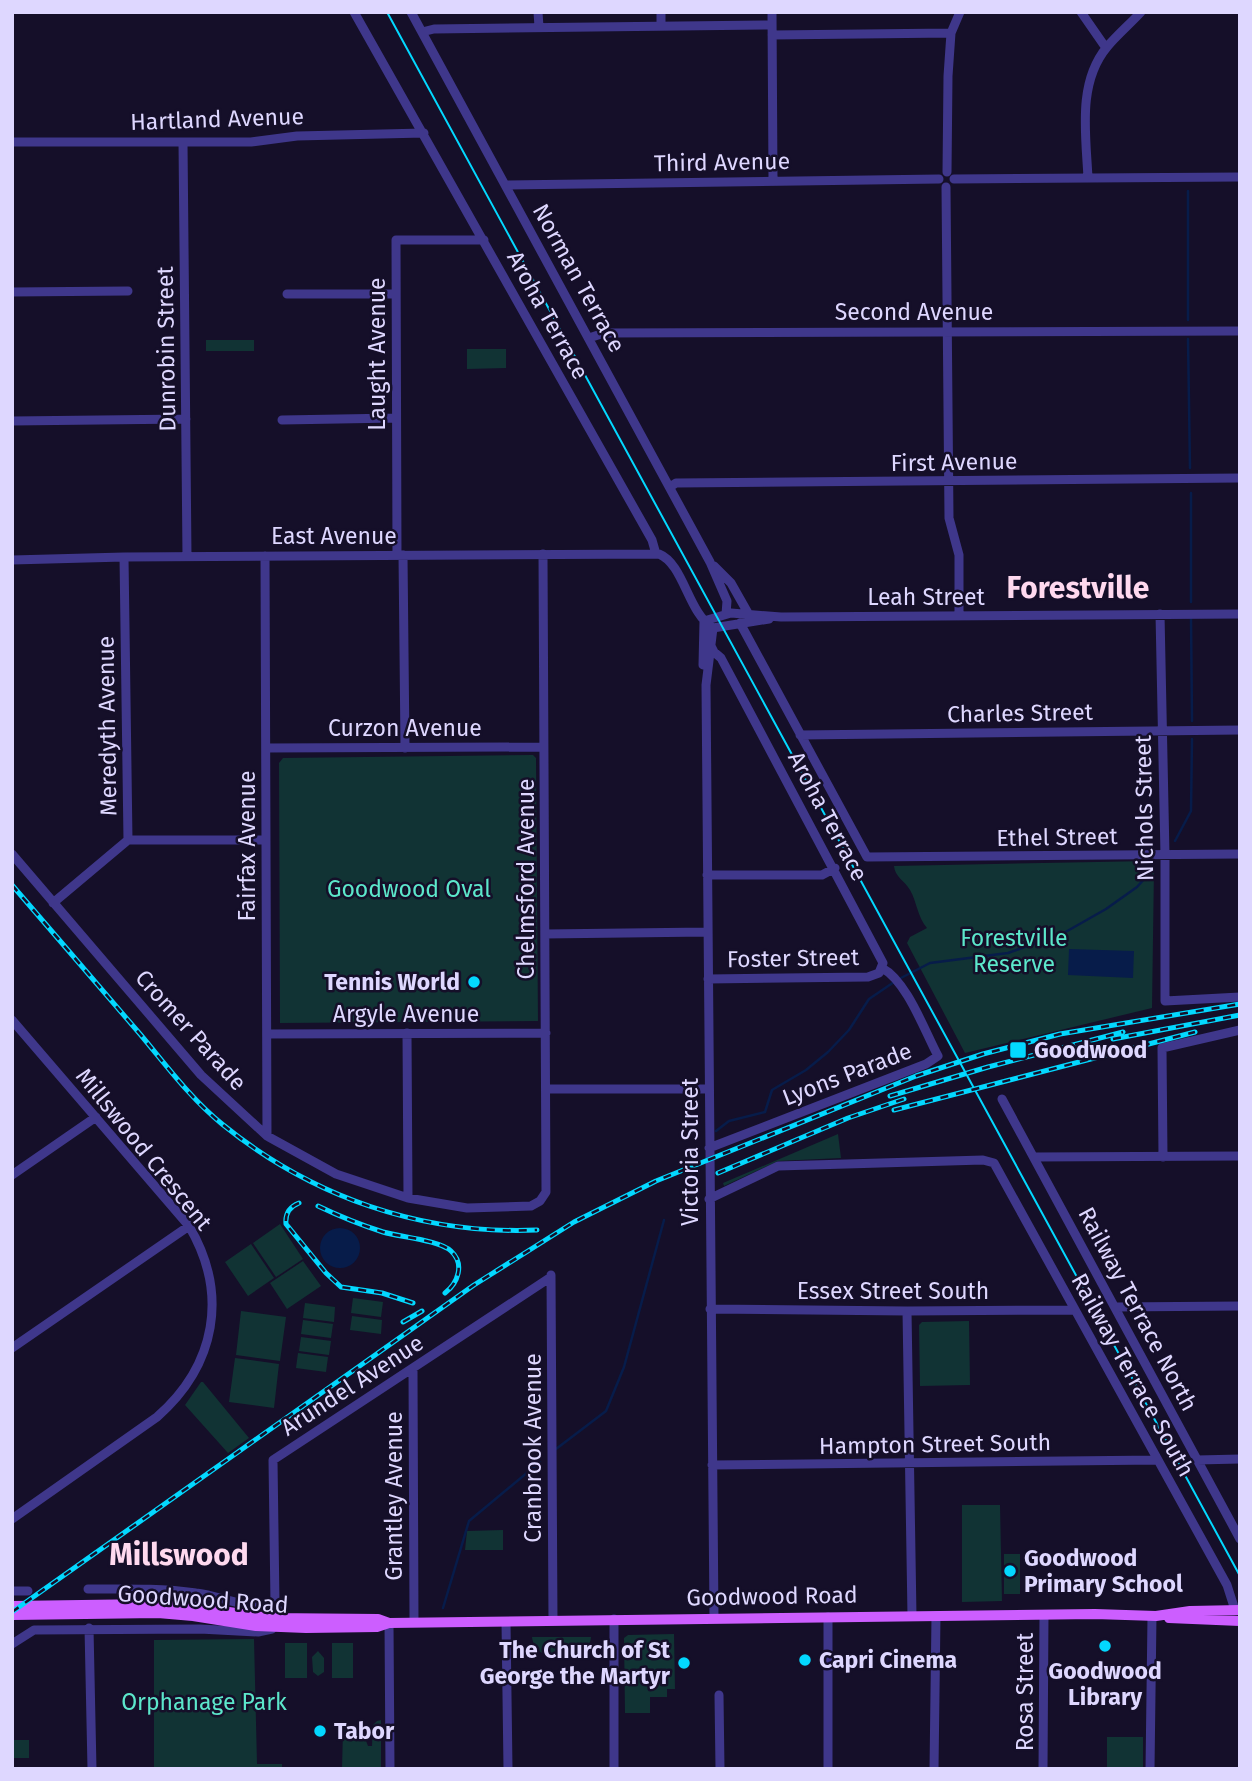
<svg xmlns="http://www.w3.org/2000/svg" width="1252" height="1781" font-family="'Fira Sans',sans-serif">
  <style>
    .green { fill: #113334 }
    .water { fill: #071c4a }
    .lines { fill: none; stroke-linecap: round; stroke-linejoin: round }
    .stream { stroke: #071c4a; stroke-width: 2.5 }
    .minor { stroke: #3f378b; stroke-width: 9 }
    .major { stroke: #cc5eff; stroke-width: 10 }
    .tram { stroke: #03d8ff; stroke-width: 2 }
    .rail-casing { stroke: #03d8ff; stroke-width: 5 }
    .rail { stroke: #150f29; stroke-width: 2.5; stroke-dasharray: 8; stroke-linecap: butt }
    .poi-dot { fill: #03d8ff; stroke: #150f29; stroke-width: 2.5 }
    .labels { text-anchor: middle; stroke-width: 5; stroke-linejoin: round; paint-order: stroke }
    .street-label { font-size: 23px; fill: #ded7ff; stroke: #150f29 }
    .park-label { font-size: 23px; fill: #5ce7cb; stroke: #150f29 }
    .poi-label { font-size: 23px; font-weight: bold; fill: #ded7ff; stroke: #150f29; text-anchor: start }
    .district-label { font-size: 30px; font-weight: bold; fill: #ffd9ef; stroke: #150f29 }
  </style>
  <rect width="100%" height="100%" fill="#150f29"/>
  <path class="green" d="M206 340H254V351H206Z
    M467 349H506V368L467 369Z
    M533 755 536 758 538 1021 280 1023 279 763 283 758Z
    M1150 861 1154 868 1152 1008 965 1053 907 943 910 937 927 928C917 916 917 902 910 890 904 880 895 877 894 866Z
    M838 1134 841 1158 778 1161 724 1186 723 1183Z
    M280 1224 303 1259 276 1277 253 1243Z
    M251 1244 274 1278 248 1296 225 1262Z
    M303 1261 321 1286 287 1309 270 1283Z
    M353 1298 383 1302 381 1317 351 1313Z
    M305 1303 335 1307 334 1322 303 1318Z
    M241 1311 286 1317 280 1361 236 1355Z
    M352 1316 382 1320 381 1334 350 1330Z
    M303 1320 333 1324 331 1338 301 1334Z
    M969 1321 970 1385 920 1386 919 1325 922 1322Z
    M301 1337 331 1341 329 1355 299 1351Z
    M298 1353 328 1357 326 1372 296 1368Z
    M235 1358 279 1364 274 1408 229 1402Z
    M201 1382H203L249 1438 228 1453 185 1405Z
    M962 1505H1000L1002 1601 962 1602Z
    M503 1530V1550H465L467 1531Z
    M1004 1554H1020V1594H1004Z
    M674 1634 675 1689H667V1697H650V1713H625L624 1638 628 1635Z
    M532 1637H591C589 1666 535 1666 532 1637Z
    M254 1639 257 1764H282V1769H154V1640Z
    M307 1643V1678H285V1643Z
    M332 1643H353V1678H332Z
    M318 1651 324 1658V1672L318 1676 313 1672 312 1657Z
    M381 1720V1769H342L343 1730H356L363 1733 368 1746H372L373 1725 377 1721Z
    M1107 1737H1143V1769H1107Z
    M12 1740H29V1758H12Z"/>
  <path class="water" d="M1069 949 1134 951 1133 978 1068 975Z
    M320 1248a20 20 0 1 1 40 0a20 20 0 1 1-40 0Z"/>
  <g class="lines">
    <path class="stream" d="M1188 191V320
      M1188 339 1190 468
      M1191 493V602
      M1191 618 1192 721
      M1175 841 1191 811 1192 739
      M716 1131 729 1121 765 1112 772 1090 806 1070 828 1052 849 1030 869 999 897 980 930 963 1008 953 1062 934 1106 909 1137 887 1154 868
      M556 1449 606 1411 624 1367 664 1220
      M443 1608 469 1521 540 1462"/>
    <path class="minor" d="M354 12 652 540 656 554
      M411 12 710 562 727 601 726 614
      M538 12 539 27
      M661 12V26
      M772 12 773 180
      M1081 12 1106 48
      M422 32 434 29 772 25
      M772 35 951 33
      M12 142H251L297 136 424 133
      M183 142 187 556
      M947 172 948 76 951 33 960 12
      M1088 178C1086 135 1077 83 1107 47 1117 35 1130 24 1141 12
      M954 179 1240 177
      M506 185 939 179
      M946 187 949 518 959 555V616
      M12 292 128 291
      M287 294H396
      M589 338 604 333 1240 331
      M282 420 396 418
      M12 421 186 419
      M670 487 676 483 1240 478
      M397 555 396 240H484
      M403 555 405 748
      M265 556 267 1136
      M12 560 124 557 659 554C684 564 688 613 713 628
      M714 566 731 583 748 613
      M1160 614 1165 855V1001L1240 997
      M704 621 731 613 781 617 1240 614
      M740 623 867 857 1240 854
      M713 628 706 685 714 1618
      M713 628 769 619
      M703 665 704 621
      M800 735 1240 730
      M266 748 544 747
      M128 840H266
      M12 854 201 1075 267 1136 336 1174 408 1198 467 1208 531 1206 540 1201 546 1192 543 554
      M707 875H822L835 868
      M53 903 128 840 124 557
      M545 934 707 932
      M708 979 868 977 879 973 883 963 721 658 714 652 710 644
      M12 1020 189 1226C229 1294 216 1365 157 1417L12 1519
      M407 1033 408 1198
      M267 1034 546 1033
      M547 1089H708
      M1002 1099 1240 1539
      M709 1148 926 1064 938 1056C925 1032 907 981 882 968
      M1034 1157 1240 1156
      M1163 1157 1162 1048 1240 1030
      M12 1175 96 1117
      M709 1199 778 1166 983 1160 994 1163 1227 1585 1235 1610
      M551 1275 553 1620
      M1115 1307 1240 1306
      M710 1309 907 1311 1075 1310
      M907 1311 912 1616
      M12 1348 189 1226
      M413 1369 414 1622
      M1197 1460 1240 1459
      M712 1465 1158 1460
      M88 1589C124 1589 160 1588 196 1593 222 1596 250 1611 275 1604
      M12 1591H28
      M828 1617V1769
      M283 1619 275 1604 273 1460 551 1277
      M614 1619V1769
      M506 1622 508 1769
      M389 1623 390 1769
      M89 1628 92 1769
      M12 1644 34 1630 200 1629 258 1632 272 1629
      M719 1695 720 1769
      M934 1769 936 1616
      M1043 1769 1044 1615
      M1150 1769 1152 1616"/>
    <path class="major" d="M12 1606 151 1604 196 1607 269 1618 378 1619 389 1623 1095 1614 1156 1616 1190 1611 1240 1610
      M12 1615 158 1613 193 1616 256 1626 306 1628 377 1627 389 1623
      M1169 1618 1240 1621"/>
    <path class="tram" d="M387 12 1240 1576"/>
    <defs>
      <path id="rail" d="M12 885C55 935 97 984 140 1034 166 1065 191 1099 222 1124 312 1197 421 1235 537 1230
        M1113 1039 1240 1015
        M890 1096 988 1067 1123 1032
        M894 1110 1195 1032
        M718 1173 848 1118 904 1099
        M299 1203C289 1207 285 1214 286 1224L326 1273 341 1287 382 1293 413 1303
        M318 1206C339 1216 361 1225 383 1232 400 1237 439 1240 451 1251 465 1264 458 1283 445 1293
        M403 1322 422 1311
        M12 1612 474 1285 574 1222 656 1181 916 1076 983 1054 1060 1034 1240 1004"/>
    </defs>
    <use href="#rail" class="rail-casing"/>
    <use href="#rail" class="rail"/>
  </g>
  <g class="poi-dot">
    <circle cx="474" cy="982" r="7"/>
    <rect x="1009" y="1041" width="18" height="18" rx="3.5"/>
    <circle cx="1010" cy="1571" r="7"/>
    <circle cx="1105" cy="1646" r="7"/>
    <circle cx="805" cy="1660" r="7"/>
    <circle cx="684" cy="1663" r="7"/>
    <circle cx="320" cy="1731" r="7"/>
  </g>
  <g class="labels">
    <g class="street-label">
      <text transform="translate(217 119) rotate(-2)" y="8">Hartland Avenue</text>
      <text transform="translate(722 162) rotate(-1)" y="8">Third Avenue</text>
      <text transform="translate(579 278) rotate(61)" y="8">Norman Terrace</text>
      <text x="914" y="320">Second Avenue</text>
      <text transform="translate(548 315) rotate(61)" y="8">Aroha Terrace</text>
      <text transform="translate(166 349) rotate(-91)" y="8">Dunrobin Street</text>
      <text transform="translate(377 354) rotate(-90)" y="8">Laught Avenue</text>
      <text transform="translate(954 462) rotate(-1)" y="8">First Avenue</text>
      <text x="334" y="544">East Avenue</text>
      <text x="926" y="605">Leah Street</text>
      <text transform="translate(1020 713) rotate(-1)" y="8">Charles Street</text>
      <text transform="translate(107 726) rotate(-91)" y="8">Meredyth Avenue</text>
      <text x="405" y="736">Curzon Avenue</text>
      <text transform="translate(1144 808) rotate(-91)" y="8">Nichols Street</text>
      <text transform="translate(828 816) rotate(62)" y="8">Aroha Terrace</text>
      <text transform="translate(1057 837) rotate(-1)" y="8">Ethel Street</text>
      <text transform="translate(247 846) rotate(-90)" y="8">Fairfax Avenue</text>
      <text transform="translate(526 879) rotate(-90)" y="8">Chelmsford Avenue</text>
      <text transform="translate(793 958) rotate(-1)" y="8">Foster Street</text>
      <text x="406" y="1022">Argyle Avenue</text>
      <text transform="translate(191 1030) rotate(48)" y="8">Cromer Parade</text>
      <text transform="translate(847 1074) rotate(-21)" y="8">Lyons Parade</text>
      <text transform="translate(144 1149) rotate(51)" y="8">Millswood Crescent</text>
      <text transform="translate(690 1152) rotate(-90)" y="8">Victoria Street</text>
      <text x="893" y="1299">Essex Street South</text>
      <text transform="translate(1138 1309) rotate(62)" y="8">Railway Terrace North</text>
      <text transform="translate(1133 1375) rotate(61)" y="8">Railway Terrace South</text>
      <text transform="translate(352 1385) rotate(-33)" y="8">Arundel Avenue</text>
      <text transform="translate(935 1444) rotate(-1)" y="8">Hampton Street South</text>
      <text transform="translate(533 1448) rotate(-90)" y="8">Cranbrook Avenue</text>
      <text transform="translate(394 1496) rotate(-90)" y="8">Grantley Avenue</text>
      <text transform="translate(772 1596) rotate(-1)" y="8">Goodwood Road</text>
      <text transform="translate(203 1599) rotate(4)" y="8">Goodwood Road</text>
      <text transform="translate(1025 1692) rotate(-90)" y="8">Rosa Street</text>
    </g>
    <g class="park-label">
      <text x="409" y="897">Goodwood Oval</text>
      <text x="1014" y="946">Forestville<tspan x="1014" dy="26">Reserve</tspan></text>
      <text x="204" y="1710">Orphanage Park</text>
    </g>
    <g class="poi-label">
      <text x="460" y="990" text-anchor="end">Tennis World</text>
      <text x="1034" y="1058">Goodwood</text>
      <text x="1024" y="1566">Goodwood<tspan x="1024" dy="26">Primary School</tspan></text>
      <text x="670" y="1658" text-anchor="end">The Church of St<tspan x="670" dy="26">George the Martyr</tspan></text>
      <text x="819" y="1668">Capri Cinema</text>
      <text x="1105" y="1679" text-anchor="middle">Goodwood<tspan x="1105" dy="26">Library</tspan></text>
      <text x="334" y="1739">Tabor</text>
    </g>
    <g class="district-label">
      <text x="1078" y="598">Forestville</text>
      <text x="179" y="1565">Millswood</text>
    </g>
  </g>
  <rect width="1252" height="1781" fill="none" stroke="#ded7ff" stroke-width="28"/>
</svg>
